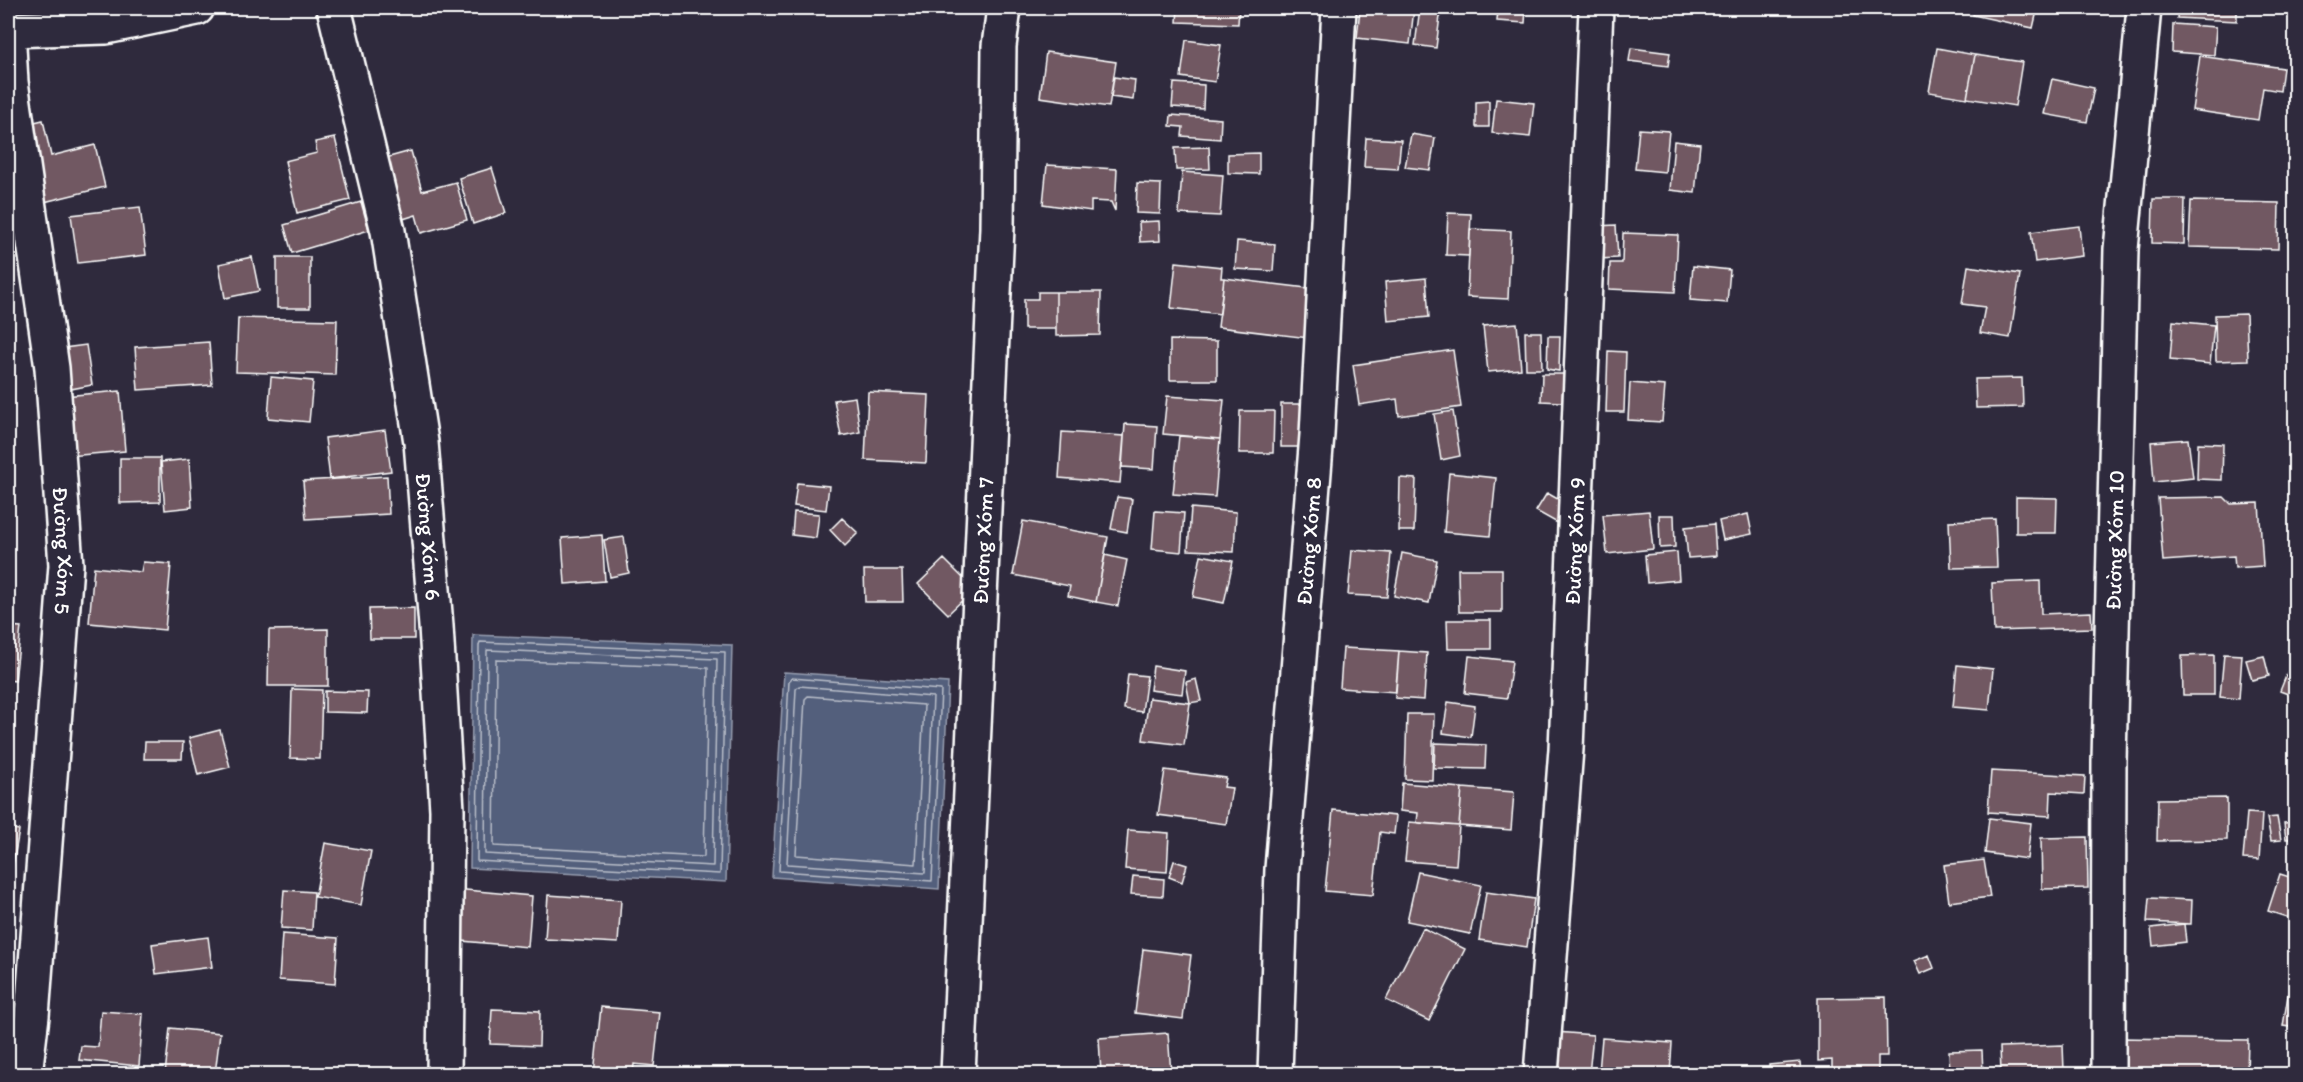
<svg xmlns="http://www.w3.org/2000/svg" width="2303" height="1082" font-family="Itim,sans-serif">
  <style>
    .water { fill: #525e7b; stroke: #979eb0; stroke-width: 1.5 }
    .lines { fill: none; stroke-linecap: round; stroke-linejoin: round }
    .shore { stroke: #babfca; stroke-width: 1.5 }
    .building { fill: #715962; stroke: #fff; stroke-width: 1.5 }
    .minor-casing { stroke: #fff; stroke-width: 38 }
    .minor { stroke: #2f2a3d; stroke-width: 33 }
    .labels { text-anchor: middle; stroke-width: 4.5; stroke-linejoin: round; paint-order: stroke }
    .street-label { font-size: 22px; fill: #fff; stroke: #2f2a3d }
  </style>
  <rect width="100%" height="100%" fill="#2f2a3d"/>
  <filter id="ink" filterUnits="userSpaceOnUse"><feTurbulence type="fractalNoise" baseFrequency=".0167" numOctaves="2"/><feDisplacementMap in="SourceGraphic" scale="12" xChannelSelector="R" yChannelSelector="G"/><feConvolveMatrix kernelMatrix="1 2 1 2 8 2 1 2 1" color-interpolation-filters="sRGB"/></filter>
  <g filter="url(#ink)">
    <path class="water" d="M473 635 732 645 726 882 470 868Z
      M784 672 948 683 939 889 772 877Z"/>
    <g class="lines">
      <path class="shore" d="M480 642 725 652 720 874 477 861 479 645Z
        M487 650 717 659 713 866 485 854Z
        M496 660 708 668 704 857 494 846Z
        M792 678 941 690 932 881 779 871 789 681Z
        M799 686 933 697 925 873 787 864 796 689Z
        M808 696 924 705 916 864 796 855 805 699Z"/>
    </g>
    <path class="building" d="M1178 8H1239L1238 24 1177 22Z
      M1360 8H1414L1410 44 1357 38Z
      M1420 8H1441L1436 48 1415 45Z
      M1498 8H1526L1525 23 1497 21Z
      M1975 8H2021L2037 11 2033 28 1973 15Z
      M2178 8H2237V21L2177 18Z
      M2173 24 2216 27 2214 55 2172 52Z
      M1186 40 1221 45 1215 82 1181 77Z
      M1631 48 1670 53 1668 66 1629 61Z
      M1937 48 1975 55 1967 98 1929 92Z
      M1046 52 1116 62 1109 107 1040 97Z
      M1975 55 2022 62 2015 106 1967 98Z
      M2200 56 2283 68 2280 91 2263 88 2258 120 2192 110Z
      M1114 77 1135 80 1133 100 1111 97Z
      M2052 79 2094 88 2087 122 2044 114Z
      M1174 83 1204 85 1203 109 1172 107Z
      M1496 99 1534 103 1530 137 1492 133Z
      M1489 101V127H1476V102Z
      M1171 115 1221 119 1220 139 1182 136 1183 127 1170 126Z
      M43 120 51 156 95 145 105 187 44 202 26 124Z
      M1639 129 1669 131 1665 172 1635 169Z
      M1411 134 1435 138 1430 170 1405 167Z
      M335 138 350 200 297 213 285 161 317 153 315 142Z
      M1366 138 1401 140 1398 169 1364 167Z
      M1674 141 1700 144 1695 193 1670 190Z
      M1209 147 1210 169 1176 170 1175 148Z
      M411 151 422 191 456 182 467 220 421 233 416 215 400 220 382 159Z
      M1259 153V174L1228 173V154Z
      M1047 165 1117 169 1115 211 1111 202 1091 201V211L1043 204Z
      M492 168 506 213 473 224 459 178Z
      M1182 172 1223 175 1220 216 1179 214Z
      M1137 183 1161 184 1160 214 1136 213Z
      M2153 199H2185L2184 244 2152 243Z
      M2191 201 2279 203 2278 249 2189 247Z
      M361 202 369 230 292 253 284 225Z
      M140 207 146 255 78 263 71 215Z
      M1448 213 1471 214 1469 256 1446 255Z
      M1159 221 1160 241 1140 242 1139 222Z
      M1616 225 1618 258 1598 259 1596 226Z
      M2079 226 2082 256 2035 262 2031 232Z
      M1470 229 1511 231 1508 299 1467 297Z
      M1623 233 1678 235 1675 292 1609 289 1610 263H1622Z
      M1237 241 1275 244 1273 271 1235 269Z
      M252 257 259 291 225 298 219 264Z
      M277 257H310V308H277Z
      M1176 262 1222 267 1221 278H1224L1220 314 1171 308Z
      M1693 266 1730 270 1727 303 1690 300Z
      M1968 266 2020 274 2010 338 1980 333 1985 307 1962 304Z
      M1224 278 1315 289 1309 338 1218 327Z
      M1426 278 1429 317 1388 321 1385 282Z
      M1038 292H1056V329H1024V299H1038Z
      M1056 292H1101L1100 335 1056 336Z
      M2246 314 2248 360 2216 361 2215 315Z
      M238 318 337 320 335 375 236 372Z
      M2173 321 2214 325 2210 364 2170 360Z
      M1517 323 1521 369 1488 372 1483 326Z
      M1525 332H1541L1542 369H1526Z
      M1548 336H1560L1559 371 1547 369Z
      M1170 340 1217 341V380H1170Z
      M209 342 212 385 138 390 135 347Z
      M86 345 92 385 71 389 64 348Z
      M1453 350 1461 407 1399 416 1397 399 1359 405 1353 365Z
      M1608 351 1626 352 1624 412H1606Z
      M1542 374H1564L1562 402 1541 401Z
      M271 377 313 381 309 422 268 418Z
      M2022 378 2023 407 1976 408 1975 379Z
      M1630 383 1665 386 1662 422 1628 420Z
      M120 391 125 451 69 456 64 396Z
      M868 392 929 395 926 463 865 460Z
      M1167 396 1224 400 1220 439 1163 434Z
      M855 397 860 432 841 436 834 400Z
      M1281 404H1303L1301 447H1281Z
      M1240 411H1274L1273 453H1239Z
      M1453 411 1460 456 1441 460 1434 414Z
      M1125 424 1157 426 1154 469 1122 467Z
      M385 430 391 471 330 479 325 438Z
      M1062 432 1124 436 1120 483 1059 478Z
      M2293 433H2296V477H2291Z
      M1179 436 1220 439 1215 497 1173 494Z
      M2188 439 2193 478 2154 482 2151 442Z
      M2198 443 2223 444 2222 480 2197 479Z
      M120 458H160V502L120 503Z
      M189 459 192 507 165 510 161 462Z
      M1449 473 1496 478 1490 536 1444 532Z
      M387 476 389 514 306 519 303 481Z
      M1400 478 1416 479 1414 531H1399Z
      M797 483 829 486 826 510 794 506Z
      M1547 493 1572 507 1561 525 1536 511Z
      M1117 497 1132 499 1127 532 1111 529Z
      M2016 497 2057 498 2056 533H2016Z
      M2224 497 2231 504 2259 503 2263 566 2235 568 2234 556 2163 561 2158 498Z
      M1191 508 1236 512 1234 552 1188 550Z
      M1155 511 1184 513 1181 552 1152 549Z
      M1649 511 1653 549 1607 554 1603 515Z
      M794 512 819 514 816 538 792 535Z
      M1748 514 1752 534 1723 540 1719 521Z
      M1659 515H1674L1675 547 1660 548Z
      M842 518 858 533 845 546 830 530Z
      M1995 519 1997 567 1951 568 1949 521Z
      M1023 521 1108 537 1096 602 1068 596 1070 586 1013 575Z
      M1714 524 1716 556 1688 558 1685 527Z
      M602 535 605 581 565 584 562 538Z
      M624 537 629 573 610 577 604 540Z
      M1352 550 1391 553 1387 597 1348 595Z
      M1677 552 1679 580 1647 583 1645 555Z
      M1402 553 1437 560 1429 603 1394 596Z
      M1105 555 1127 560 1118 606 1096 602Z
      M1201 555 1233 561 1224 603 1193 597Z
      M944 559 974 589 948 614 918 584Z
      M143 562 171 564 165 630 89 623 94 567 141 572Z
      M1458 569H1502V612H1459Z
      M864 570H902L903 602H865Z
      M2040 581 2041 614 2091 612 2092 628 1994 631 1992 583Z
      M414 608V639H370L369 609Z
      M1447 620H1491V649H1448Z
      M8 626 21 627 15 681 8 680Z
      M328 629V686H268L269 630Z
      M1343 648 1399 651 1396 692 1340 688Z
      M1399 651 1427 653 1424 700 1395 698Z
      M2296 651V697L2280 691Z
      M2224 654 2242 655 2239 699 2220 697Z
      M2214 655V695H2183L2182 656Z
      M1469 656 1512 661 1507 698 1465 693Z
      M2264 656 2269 676 2252 680 2246 660Z
      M1957 665 1993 669 1989 710 1953 707Z
      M1153 666 1185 671 1182 694 1150 690Z
      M1128 674 1147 676 1142 712 1124 709Z
      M1196 679 1201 701 1190 703 1186 682Z
      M292 689 322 690 320 759 290 758Z
      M325 691 368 692 367 713 325 712Z
      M1149 698 1190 703 1184 745 1143 740Z
      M1448 702 1475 706 1471 737 1443 733Z
      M1407 714H1434L1432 780 1405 779Z
      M220 730 230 767 198 775 189 738Z
      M145 742H183L182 759H144Z
      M1435 743 1486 745 1485 769 1434 768Z
      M1165 770 1226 778 1224 787 1232 788 1226 824 1158 815Z
      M1991 771 2085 776 2084 794 2051 792 2050 816 1988 812Z
      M1402 783 1462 788 1459 826 1417 823 1418 813 1400 811Z
      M1462 788 1514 792 1511 830 1459 826Z
      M2227 798V840L2157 841 2158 799Z
      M1333 810 1396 816 1394 834 1380 832 1373 895 1325 891Z
      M2247 813 2262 814 2259 860 2243 859Z
      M2277 817 2281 840 2271 841 2267 818Z
      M1989 818 2031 823 2027 859 1985 853Z
      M1409 822 1459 826 1456 865 1405 861Z
      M2295 822 2296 839H2286L2284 823Z
      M8 828 19 830 8 894Z
      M1128 830 1169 833 1167 872 1125 869Z
      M2087 837 2088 888 2042 889 2041 838Z
      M325 843 371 851 361 905 315 897Z
      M1984 860 1990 897 1949 902 1944 865Z
      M1174 861 1187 865 1182 882 1169 877Z
      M1418 872 1481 885 1470 934 1407 921Z
      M2280 874 2296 879V920L2268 911Z
      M1133 876 1164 879 1163 896 1131 894Z
      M455 889 532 896 528 947 451 940Z
      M284 890 314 892 312 930 281 928Z
      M1486 892 1534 899 1527 947 1479 940Z
      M548 895 621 900 618 943 545 939Z
      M2149 898 2192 900 2191 924 2147 922Z
      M2184 924 2186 942 2153 946 2151 928Z
      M1423 928 1465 949 1429 1021 1386 1000Z
      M282 934 338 938 335 984 279 980Z
      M208 937 212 967 156 974 152 944Z
      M1143 949 1191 955 1183 1019 1135 1013Z
      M1929 955 1934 968 1920 974 1914 961Z
      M2290 983 2296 984V1028L2283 1026Z
      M1886 997 1887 1056H1878V1072H1832V1060L1818 1061V998Z
      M601 1007 660 1012 654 1066 634 1064 633 1074H594Z
      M492 1009 540 1011 539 1046 490 1044Z
      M101 1011 143 1014 139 1066 79 1060 81 1046 98 1047Z
      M170 1028 220 1033 215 1074H165Z
      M1556 1032 1593 1035 1589 1074H1552Z
      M1168 1033 1171 1074H1101L1099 1038Z
      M1602 1038 1672 1043 1670 1074 1599 1072Z
      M2118 1038 2248 1040 2247 1074H2117Z
      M2063 1045 2064 1071 2001 1072 2000 1047Z
      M1982 1050 1983 1074H1950L1949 1051Z
      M1800 1062 1801 1074H1770L1769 1065Z"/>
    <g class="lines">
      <defs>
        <g id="minor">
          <path id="s1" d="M334 8 388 231 421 442 436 626 447 810 444 1074"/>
          <path id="s2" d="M8 29 11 82 52 368 66 565 32 1016 25 1074"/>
          <path d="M8 30 106 27 197 8"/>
          <path id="s3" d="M958 1074 997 228 999 46 1004 8"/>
          <path id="s4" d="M1275 1074 1282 869 1317 435 1339 8"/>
          <path id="s5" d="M1541 1074 1566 749 1596 8"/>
          <path id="s6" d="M2108 1074 2109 761 2121 249 2144 8"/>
        </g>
      </defs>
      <use href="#minor" class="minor-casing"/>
      <use href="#minor" class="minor"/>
    </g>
  </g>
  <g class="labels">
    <g class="street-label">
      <text dy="8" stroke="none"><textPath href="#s1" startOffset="538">Đường Xóm 6</textPath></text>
      <text dy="8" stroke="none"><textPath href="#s6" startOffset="534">Đường Xóm 10</textPath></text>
      <text dy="8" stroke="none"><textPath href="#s3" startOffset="534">Đường Xóm 7</textPath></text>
      <text dy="8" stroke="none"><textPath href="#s4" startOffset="534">Đường Xóm 8</textPath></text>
      <text dy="8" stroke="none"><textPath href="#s5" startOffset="534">Đường Xóm 9</textPath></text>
      <text dy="8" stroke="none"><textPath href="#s2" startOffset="525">Đường Xóm 5</textPath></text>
    </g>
  </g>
  <rect width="2303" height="1082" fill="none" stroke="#2f2a3d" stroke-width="30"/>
  <rect x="15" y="15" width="2273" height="1052" fill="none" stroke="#fff" stroke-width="2" filter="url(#ink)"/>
</svg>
